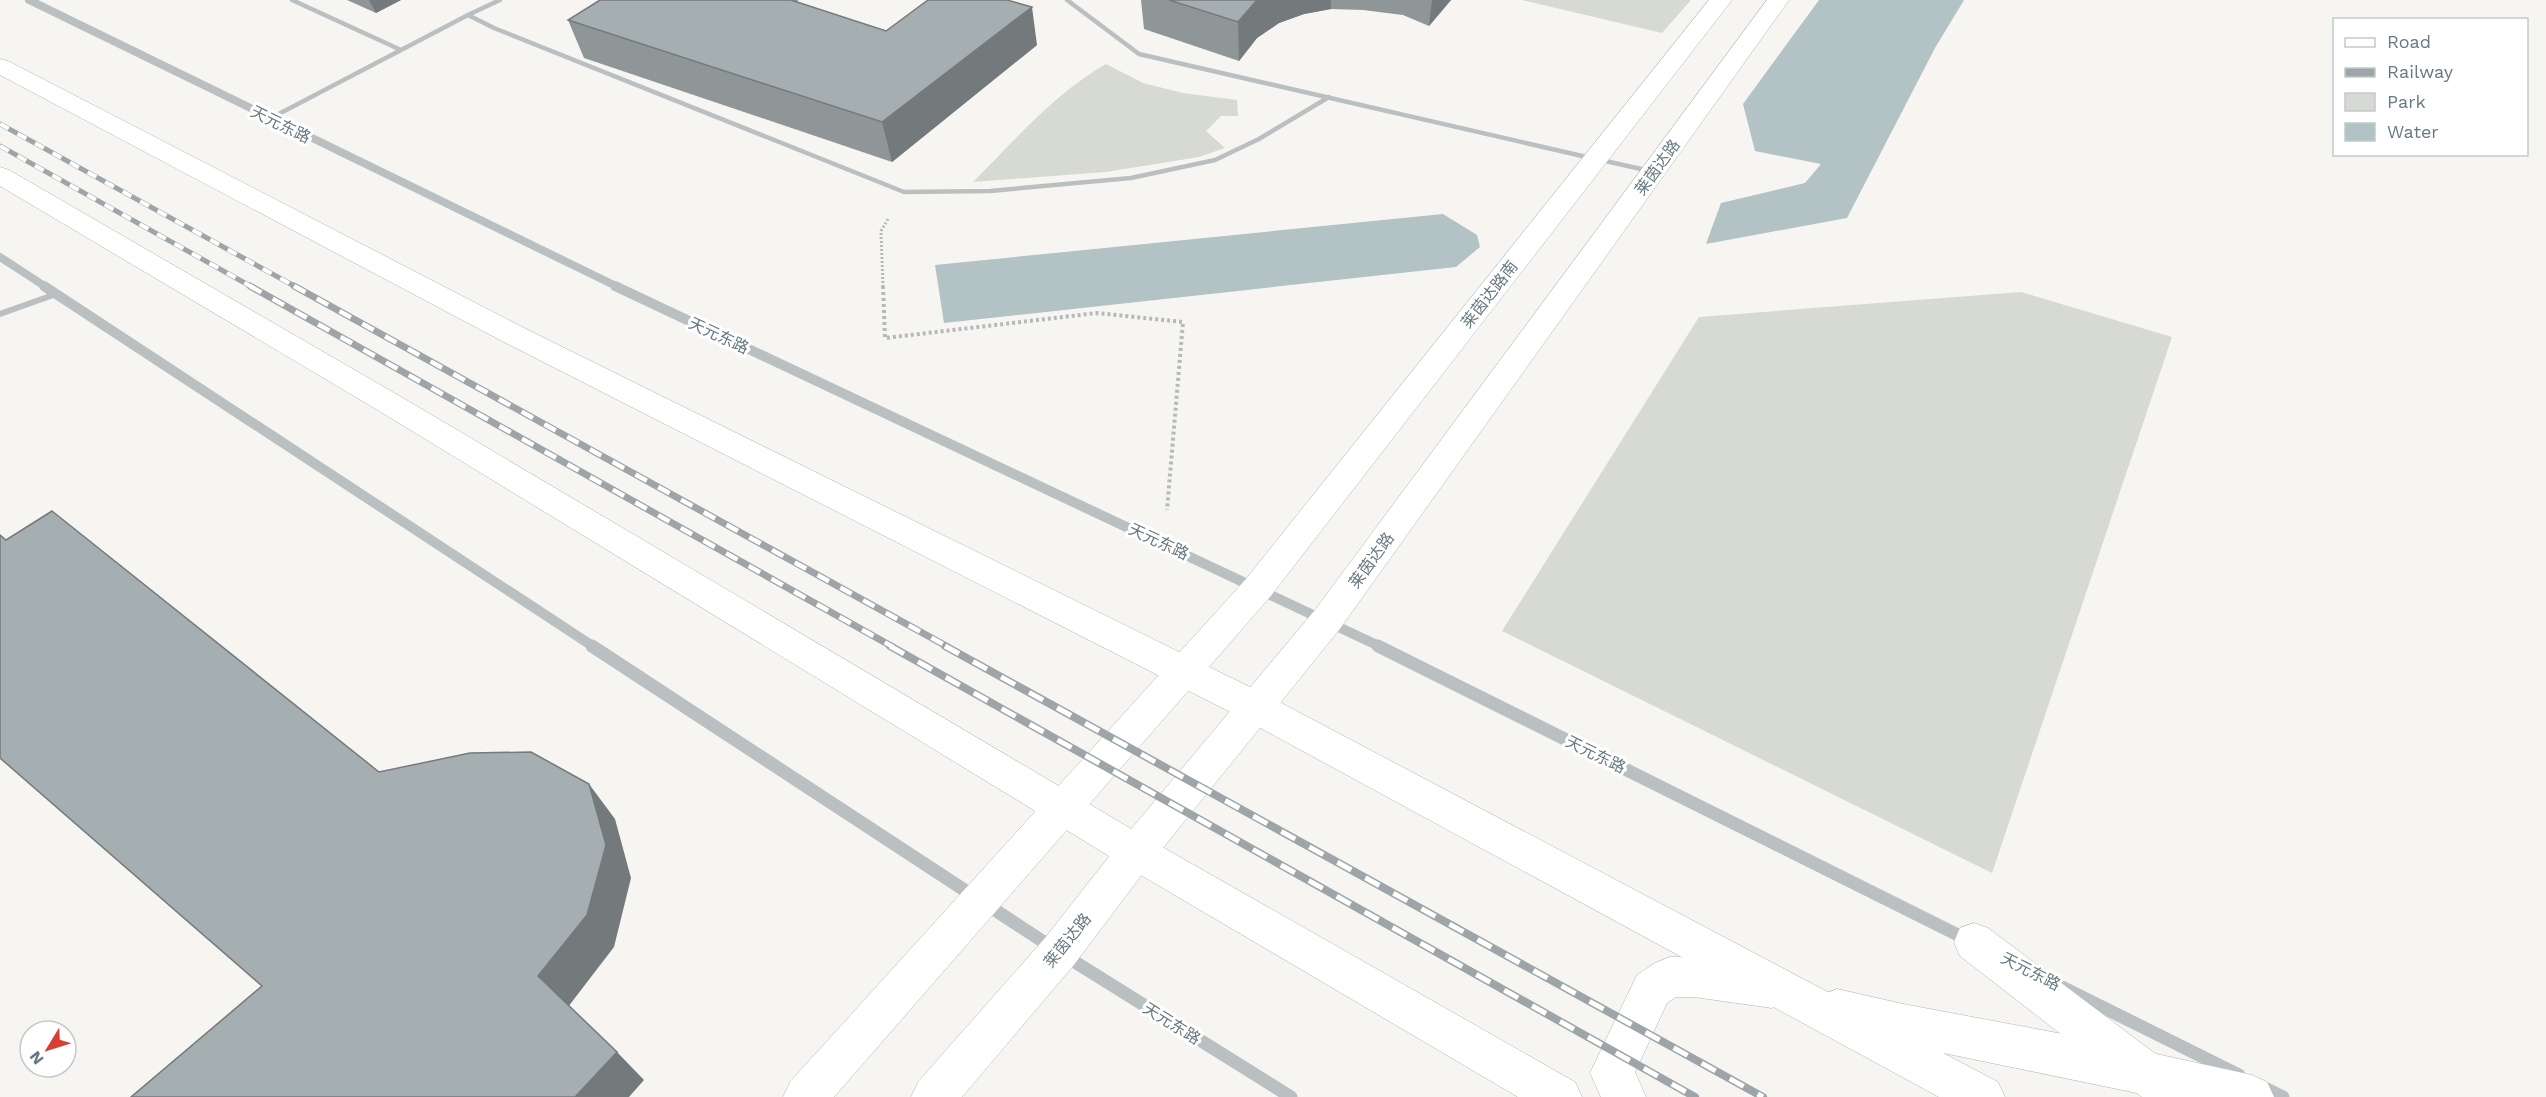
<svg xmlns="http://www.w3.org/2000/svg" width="2546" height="1097" font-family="'Work Sans','Noto Sans SC',sans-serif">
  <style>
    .green { fill: #d6dad2 }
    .water { fill: #b3c2c4 }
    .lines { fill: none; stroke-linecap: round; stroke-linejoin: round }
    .secondary-casing { stroke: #afb6b9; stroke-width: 1 }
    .primary-casing { stroke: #aeb4b7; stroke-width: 1 }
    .trunk-casing { stroke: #b0b5b7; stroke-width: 1 }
    .path-far1 { stroke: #b5b9bb; stroke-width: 3; stroke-dasharray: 2 2; stroke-linecap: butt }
    .path { stroke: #b5b9bb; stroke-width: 4; stroke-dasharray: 3 3; stroke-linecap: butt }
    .minor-far1 { stroke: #bac0c2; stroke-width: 4.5 }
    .minor { stroke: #bac0c2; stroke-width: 6 }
    .tertiary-far2 { stroke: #bac0c2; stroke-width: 8 }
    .tertiary-far1 { stroke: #bac0c2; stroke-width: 10 }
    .tertiary { stroke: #bac0c2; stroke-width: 13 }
    .secondary { fill: #fff; fill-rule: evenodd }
    .primary { fill: #fff; fill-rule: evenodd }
    .trunk { fill: #fff; fill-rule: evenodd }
    .rail-far2-casing { stroke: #9da5a8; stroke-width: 5 }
    .rail-far1-casing { stroke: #9da5a8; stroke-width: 7 }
    .rail-casing { stroke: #9da5a8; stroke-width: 8 }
    .rail-far2 { stroke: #fff; stroke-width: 4; stroke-dasharray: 10; stroke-linecap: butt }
    .rail-far1 { stroke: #fff; stroke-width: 4.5; stroke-dasharray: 13; stroke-linecap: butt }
    .rail { stroke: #fff; stroke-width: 5; stroke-dasharray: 16; stroke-linecap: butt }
    .wall { fill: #8e9698 }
    .shaded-wall { fill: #747a7c }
    .building { fill: #a5aeb1; stroke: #747a7c; stroke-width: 1.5 }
    .labels { text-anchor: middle; stroke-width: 6; stroke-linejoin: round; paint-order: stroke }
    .street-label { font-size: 16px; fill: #677981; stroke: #fff }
  </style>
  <rect width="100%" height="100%" fill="#f6f5f2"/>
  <path class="green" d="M1522 0H1691L1662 33Z
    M1106 64 1143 83 1183 93 1237 100 1238 116H1221L1206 131 1225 148 1199 157 1106 172 973 182C1014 141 1055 93 1106 64Z
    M2021 292 2172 337 1992 873 1502 631 1699 317Z"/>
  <path class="water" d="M1819 0H1964L1935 48 1847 218 1706 244 1721 203 1805 183 1821 164 1755 151 1743 104Z
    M1443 214 1477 235 1480 247 1456 267 944 323 935 265Z"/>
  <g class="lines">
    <defs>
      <path id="secondary" d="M1709 0H1732L1270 597 834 1097H783L790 1082 1246 579Z
        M1767 0H1789L1339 630 1150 864 1073 966 962 1097H911L918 1082 1045 938 1122 840 1315 610Z
        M1974 923 1988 928 2193 1082 2200 1097H2142L1960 956 1954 942 1960 928Z"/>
      <path id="primary" d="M1670 957C1706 957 1754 960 1787 974L1793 988 1787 1002 1772 1008 1694 997H1676L1667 1003 1635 1072 1646 1097H1601L1590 1073 1637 975 1655 963Z
        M1837 989 1903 1004 2079 1037 2252 1075 2267 1082 2274 1097H2156L1837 1031 1822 1025 1816 1010 1822 995Z"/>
      <path id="trunk" d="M0 59 8 61 522 327 1268 696 1998 1082 2005 1097H1939L1242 718 502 341 0 75Z
        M0 167 9 170 403 398 1150 840 1575 1082 1582 1097H1518L1122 864 381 412 0 186Z"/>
    </defs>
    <use href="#secondary" class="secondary-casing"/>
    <use href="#primary" class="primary-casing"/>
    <use href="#trunk" class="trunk-casing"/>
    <path class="path-far1" d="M883 287 881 231 888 219"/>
    <path class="path" d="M883 286 885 338 1097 313 1183 322 1167 510"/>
    <path class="minor-far1" d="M292 0 401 50
      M1067 0 1139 54 1591 158
      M468 15 500 0
      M271 118 468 15 494 28 904 192 990 191 1131 178 1215 160 1259 139 1329 97
      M1601 160 1650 171"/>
    <path class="minor" d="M0 314 56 294"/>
    <path class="tertiary-far2" d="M29 0 618 287
      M0 257 46 287"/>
    <path class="tertiary-far1" d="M44 286 594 647
      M615 286 1381 647"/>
    <path class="tertiary" d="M592 646 1059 952 1291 1097
      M1378 646 1968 940
      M2060 986 2239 1075
      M2259 1085 2283 1097"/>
    <use href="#secondary" class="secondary"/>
    <use href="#primary" class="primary"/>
    <use href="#trunk" class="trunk"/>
    <defs>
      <path id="rail-far2" d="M0 124 296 287
        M0 146 252 287"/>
      <path id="rail-far1" d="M250 286 893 647
        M294 286 948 647"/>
      <path id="rail" d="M890 646 1695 1097
        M945 646 1763 1097"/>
    </defs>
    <use href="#rail-far2" class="rail-far2-casing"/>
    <use href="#rail-far1" class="rail-far1-casing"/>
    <use href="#rail" class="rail-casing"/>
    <use href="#rail-far2" class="rail-far2"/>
    <use href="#rail-far1" class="rail-far1"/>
    <use href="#rail" class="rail"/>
  </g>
  <path class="wall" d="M347 0H401L376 13Z
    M600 0H799L796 2 886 31 1037 45 892 162 584 58 568 20Z
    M1141 0H1451L1429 26 1403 15 1363 10 1331 9 1304 14 1279 23 1257 38 1239 61 1144 29Z"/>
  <path class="shaded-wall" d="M369 0H401L376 13Z
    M1257 0H1331V9L1304 14 1279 23 1257 38 1239 61 1238 22Z
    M1432 0H1451L1429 26Z
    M1032 7 1037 45 892 162 882 122Z
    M589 784 615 819 631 878 614 947 568 1007 538 976Z
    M617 1052 644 1080 629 1097H575Z"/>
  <path class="building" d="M600 0H791L886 31 928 0H1007L1032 7 882 122 568 20Z
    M1169 0H1257L1238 22Z
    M52 511 379 772 470 753 531 752 589 784 606 845 587 915 538 976 617 1052 575 1097H131L262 986 0 758V535L6 540Z"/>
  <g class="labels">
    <g class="street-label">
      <text transform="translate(281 124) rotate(26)" y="6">天元东路</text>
      <text transform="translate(1657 167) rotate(-54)" y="6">莱茵达路</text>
      <text transform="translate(1489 294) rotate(-52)" y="6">莱茵达路南</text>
      <text transform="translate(719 335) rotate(25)" y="6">天元东路</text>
      <text transform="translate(1159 541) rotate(25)" y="6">天元东路</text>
      <text transform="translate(1371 560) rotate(-54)" y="6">莱茵达路</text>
      <text transform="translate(1596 754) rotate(26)" y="6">天元东路</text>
      <text transform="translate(1067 940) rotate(-51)" y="6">莱茵达路</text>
      <text transform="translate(2031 971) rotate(27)" y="6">天元东路</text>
      <text transform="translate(1172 1023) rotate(32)" y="6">天元东路</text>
    </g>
  </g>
  <rect x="2333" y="18" width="195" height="138" fill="#ffffff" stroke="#c2c9cd" stroke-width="1.5"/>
  <rect x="2345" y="38" width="30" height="9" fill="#ffffff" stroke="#c2c9cd" stroke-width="1.5"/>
  <text x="2387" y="48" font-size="18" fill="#677981">Road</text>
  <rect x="2345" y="68" width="30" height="9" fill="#9da5a8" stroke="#c2c9cd" stroke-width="1.5"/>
  <text x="2387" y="78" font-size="18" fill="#677981">Railway</text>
  <rect x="2345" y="93" width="30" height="18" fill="#d6dad2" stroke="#c2c9cd" stroke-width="1.5"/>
  <text x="2387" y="108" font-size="18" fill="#677981">Park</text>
  <rect x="2345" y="123" width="30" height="18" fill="#b3c2c4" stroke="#c2c9cd" stroke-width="1.5"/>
  <text x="2387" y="138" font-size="18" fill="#677981">Water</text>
  <g transform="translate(48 1049) rotate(232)"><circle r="28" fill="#ffffff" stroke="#c2c9cd" stroke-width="1.5"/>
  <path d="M0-4.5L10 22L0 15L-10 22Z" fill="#d64032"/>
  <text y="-9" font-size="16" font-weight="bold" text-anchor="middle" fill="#677981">N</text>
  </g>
</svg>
